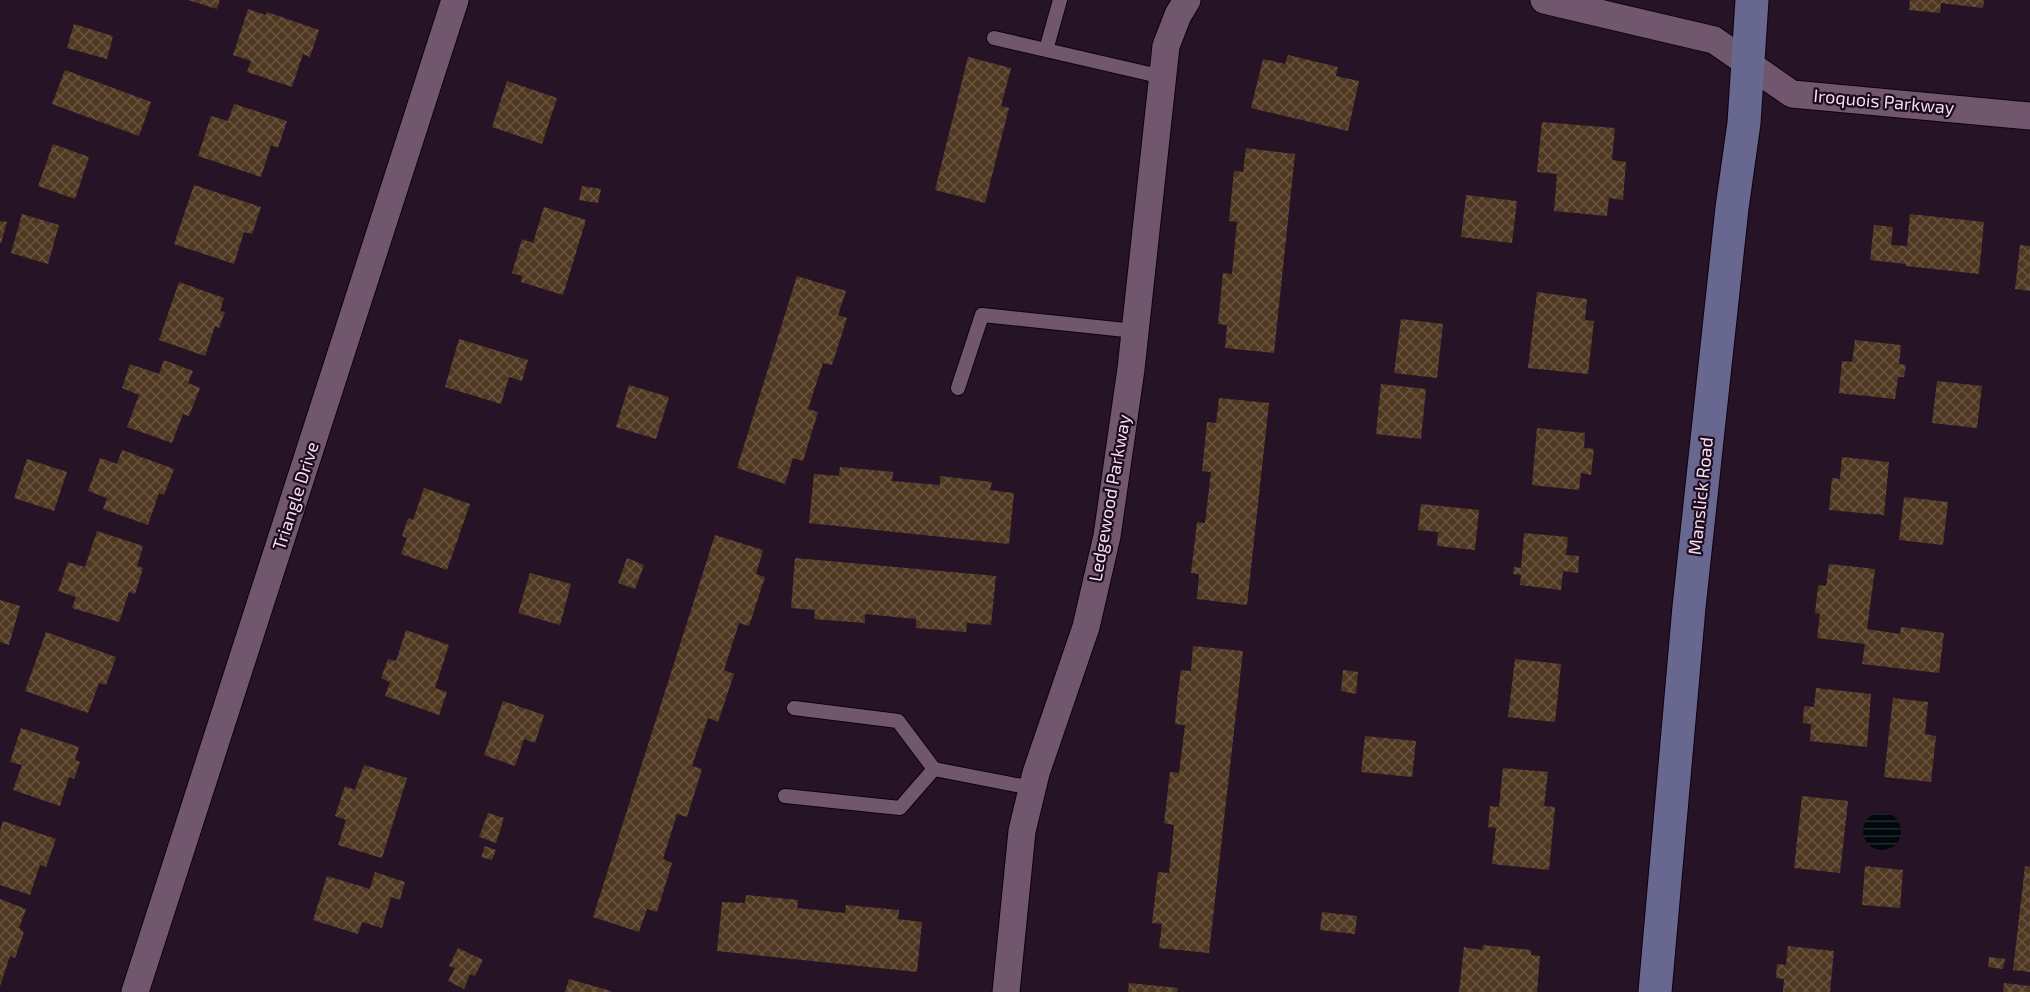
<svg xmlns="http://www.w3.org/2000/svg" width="2030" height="992" font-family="'Exo 2',sans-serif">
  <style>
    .water { fill: url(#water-rules) }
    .building { fill: url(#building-cross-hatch) }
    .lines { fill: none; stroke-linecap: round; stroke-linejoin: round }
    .service-casing { stroke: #0f010f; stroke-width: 16 }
    .minor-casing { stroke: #0f010f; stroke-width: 29 }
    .secondary-casing { stroke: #0f010f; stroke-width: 35 }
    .service { stroke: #70576e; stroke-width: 14 }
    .minor { stroke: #70576e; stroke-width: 27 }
    .secondary { stroke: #686790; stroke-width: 33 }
    .labels { text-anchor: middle; stroke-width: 4.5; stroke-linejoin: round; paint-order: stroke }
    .street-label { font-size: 18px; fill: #f0e1ee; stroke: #1e091d }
  </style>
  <defs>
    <pattern id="water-rules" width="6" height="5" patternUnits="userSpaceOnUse" patternTransform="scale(1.5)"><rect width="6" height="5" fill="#00080c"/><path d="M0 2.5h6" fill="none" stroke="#262c30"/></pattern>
    <pattern id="building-cross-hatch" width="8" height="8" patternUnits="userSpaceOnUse" patternTransform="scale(1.5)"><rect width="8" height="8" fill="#4f3822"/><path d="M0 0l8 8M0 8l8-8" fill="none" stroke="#695442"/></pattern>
  </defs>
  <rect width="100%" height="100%" fill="#271326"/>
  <path class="water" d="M1863 831a19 19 0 1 1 38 0a19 19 0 1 1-38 0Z"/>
  <path class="building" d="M188 0H220L217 9Z
    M1910 0H1984L1983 8 1941 3 1940 13 1909 10Z
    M248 9 266 15 267 12 319 30 310 57 303 54 292 87 247 72 251 61 233 55Z
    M74 24 113 36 107 59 67 48Z
    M1288 55 1338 67 1336 76 1359 81 1348 131 1251 108 1263 59 1285 64Z
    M968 57 1011 68 1001 106 1009 108 985 203 935 190Z
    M65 70 151 102 139 136 52 104Z
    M507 81 557 98 542 144 492 127Z
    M234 104 287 121 278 148 271 145 261 177 198 156 211 116 228 121Z
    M1542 122 1615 128 1612 160 1626 162 1623 200 1609 198 1607 216 1554 211 1557 174 1537 172Z
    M53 144 89 157 75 199 38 186Z
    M1246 148 1295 154 1274 353 1225 348 1227 325 1218 324 1223 273 1232 274 1237 222 1229 221 1234 171 1243 172Z
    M194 185 261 207 252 234 244 232 234 264 174 244Z
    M582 186 601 189 598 203 579 200Z
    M1466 195 1517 201 1512 243 1461 237Z
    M544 207 586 220 563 295 521 282 522 276 512 273 522 239 533 243Z
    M22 214 59 225 48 264 11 253Z
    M1910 214 1984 222 1979 274 1906 266V264L1870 260 1874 225 1893 227 1891 245 1907 246Z
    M0 221 7 222 1 243H0Z
    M2020 245 2030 246V291L2015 289Z
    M797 276 846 291 838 315 847 318 832 365 823 363 808 409 818 412 803 461 793 458 785 484 737 468Z
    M179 282 224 298 220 311 225 312 219 328 215 326 205 356 159 340Z
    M1537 292 1587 299 1585 320 1594 321 1588 374 1528 368Z
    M1401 319 1443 324 1437 378 1394 373Z
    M459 339 528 360 522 381 509 377 501 404 445 387Z
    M1855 340 1901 345 1899 364 1906 365 1904 377H1898L1895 399 1839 393 1842 361 1852 362Z
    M164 360 193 371 188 383 200 388 189 416 183 414 172 443 127 427 139 395 122 388 130 364 159 374Z
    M1937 381 1982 386 1977 428 1932 423Z
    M1381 384 1426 389 1421 439 1376 434Z
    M629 385 669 397 656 439 616 427Z
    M1219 398 1269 403 1247 605 1197 599 1199 574 1191 573 1197 522 1205 523 1211 472 1202 471 1207 422 1216 423Z
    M1537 428 1585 433 1584 448 1594 449 1591 475 1581 473 1579 490 1532 485Z
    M122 450 174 469 164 495 159 493 148 525 103 509 107 498 88 491 100 458 117 464Z
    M1842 457 1889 462 1884 515 1829 510 1832 478 1840 479Z
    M27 459 67 472 54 511 14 498Z
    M840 467 893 472 892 481 940 485V476L992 482 990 490 1014 493 1009 544 809 523 814 474 839 476Z
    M424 488 470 504 447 570 401 554 407 538 402 536 408 518 413 520Z
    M1904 497 1948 502 1943 545 1899 540Z
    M1421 504 1479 510 1475 550 1437 546 1438 532 1418 530Z
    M97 531 143 546 137 566 143 568 135 594 129 592 119 622 72 608 76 597 58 591 68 562 85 567Z
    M1524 533 1568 537 1566 555 1579 556 1578 573 1563 571 1561 590 1520 585 1521 575 1513 574 1514 567 1521 568Z
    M715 535 763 550 756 574 765 577 749 626 739 623 724 670 734 674 718 722 708 718 692 766 702 769 687 817 677 814 663 859 672 863 657 912 647 909 639 932 593 917Z
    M627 558 644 565 635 589 618 583Z
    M795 558 996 576 991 625 967 623 966 632 916 628V619L865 614V623L814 619 815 610 791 608Z
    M1829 564 1875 569 1867 629 1900 634 1901 627 1944 633 1939 673 1862 664 1865 644 1817 638 1820 614 1815 613 1818 587 1819 585 1826 586Z
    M530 573 571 584 560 625 518 613Z
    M0 600 20 606 9 645 0 642Z
    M406 630 449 645 435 688 447 692 439 715 385 696 390 682 381 678 388 659 396 661Z
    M46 632 116 657 106 685 99 683 88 713 25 691Z
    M1193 646 1243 651 1209 953 1159 948 1162 924 1152 923 1158 872 1169 873 1174 825 1164 823 1170 772 1179 773 1185 725 1175 724 1177 701 1181 670 1191 671Z
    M1515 659 1561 664 1555 722 1508 717Z
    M1343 670 1358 672 1356 694 1341 691Z
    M1816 688 1871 694 1867 747 1810 741 1811 724 1803 723 1804 706 1814 707Z
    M1893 698 1928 702 1925 734 1936 736 1931 782 1884 777Z
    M503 701 544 715 535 743 524 739 515 766 484 755Z
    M21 728 79 747 75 760 80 762 74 779 69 777 60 806 13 790 22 765 10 762Z
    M1365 736 1416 741 1412 777 1361 772Z
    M364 765 407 778 382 858 338 845 346 820 335 816 345 786 355 790Z
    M1503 768 1548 772 1544 806 1555 807 1549 870 1492 864 1496 828 1488 827 1490 806 1499 807Z
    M1802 796 1848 801 1840 873 1794 868Z
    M488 813 504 818 496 843 479 837Z
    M3 821 56 839 46 867 40 865 30 895 0 885V831Z
    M485 846 496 850 492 860 481 857Z
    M1865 866 1903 870 1900 908 1862 905Z
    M2025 866 2030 867V972L2013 970Z
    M375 872 405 882 400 900 391 897 382 928 362 922 358 934 313 920 327 876 370 889Z
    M746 895 798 900 797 908 845 913 846 905 899 910 898 919 922 922 917 972 717 951 722 902 745 903Z
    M0 899 26 909 19 928 24 932 15 958 10 956 0 986Z
    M1322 912 1357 916 1355 934 1320 930Z
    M1483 945 1531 950V955L1540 956 1537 992H1459L1464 947 1482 950Z
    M1788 946 1834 951 1830 992H1783L1784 979 1776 978 1777 964 1786 965Z
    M458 948 483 960 475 976 470 974 464 989 448 981 455 968 449 966Z
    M1989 957 2005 959 2003 969 1988 967Z
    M569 979 611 991V992H565Z
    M1129 983 1178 988 1177 992H1128Z
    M2004 983 2030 986V992H2003Z"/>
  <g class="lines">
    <defs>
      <path id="service" d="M1060 0 1046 50 1163 77
        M994 38 1046 50
        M958 388 982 315 1135 331
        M794 708 898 721 934 769 1032 788
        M785 796 900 808 934 769"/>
      <path id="minor" d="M1544 0 1714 40 1792 94 2030 116
        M135 992 455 0
        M1006 992 1022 831 1036 773 1086 627 1107 536 1131 369 1166 46 1178 15 1187 0"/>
      <path id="secondary" d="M1655 992 1689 607 1732 208 1744 123 1752 0"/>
    </defs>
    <use href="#service" class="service-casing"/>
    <use href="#minor" class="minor-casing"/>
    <use href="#secondary" class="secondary-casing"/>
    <use href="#service" class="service"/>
    <use href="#minor" class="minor"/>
    <use href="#secondary" class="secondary"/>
  </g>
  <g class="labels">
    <g class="street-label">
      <text transform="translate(1884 102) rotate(5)" y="6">Iroquois Parkway</text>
      <text transform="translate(296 496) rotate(-72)" y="6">Triangle Drive</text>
      <text transform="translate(1701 496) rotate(-84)" y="6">Manslick Road</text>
      <text transform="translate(1110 498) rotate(-80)" y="6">Ledgewood Parkway</text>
    </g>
  </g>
</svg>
